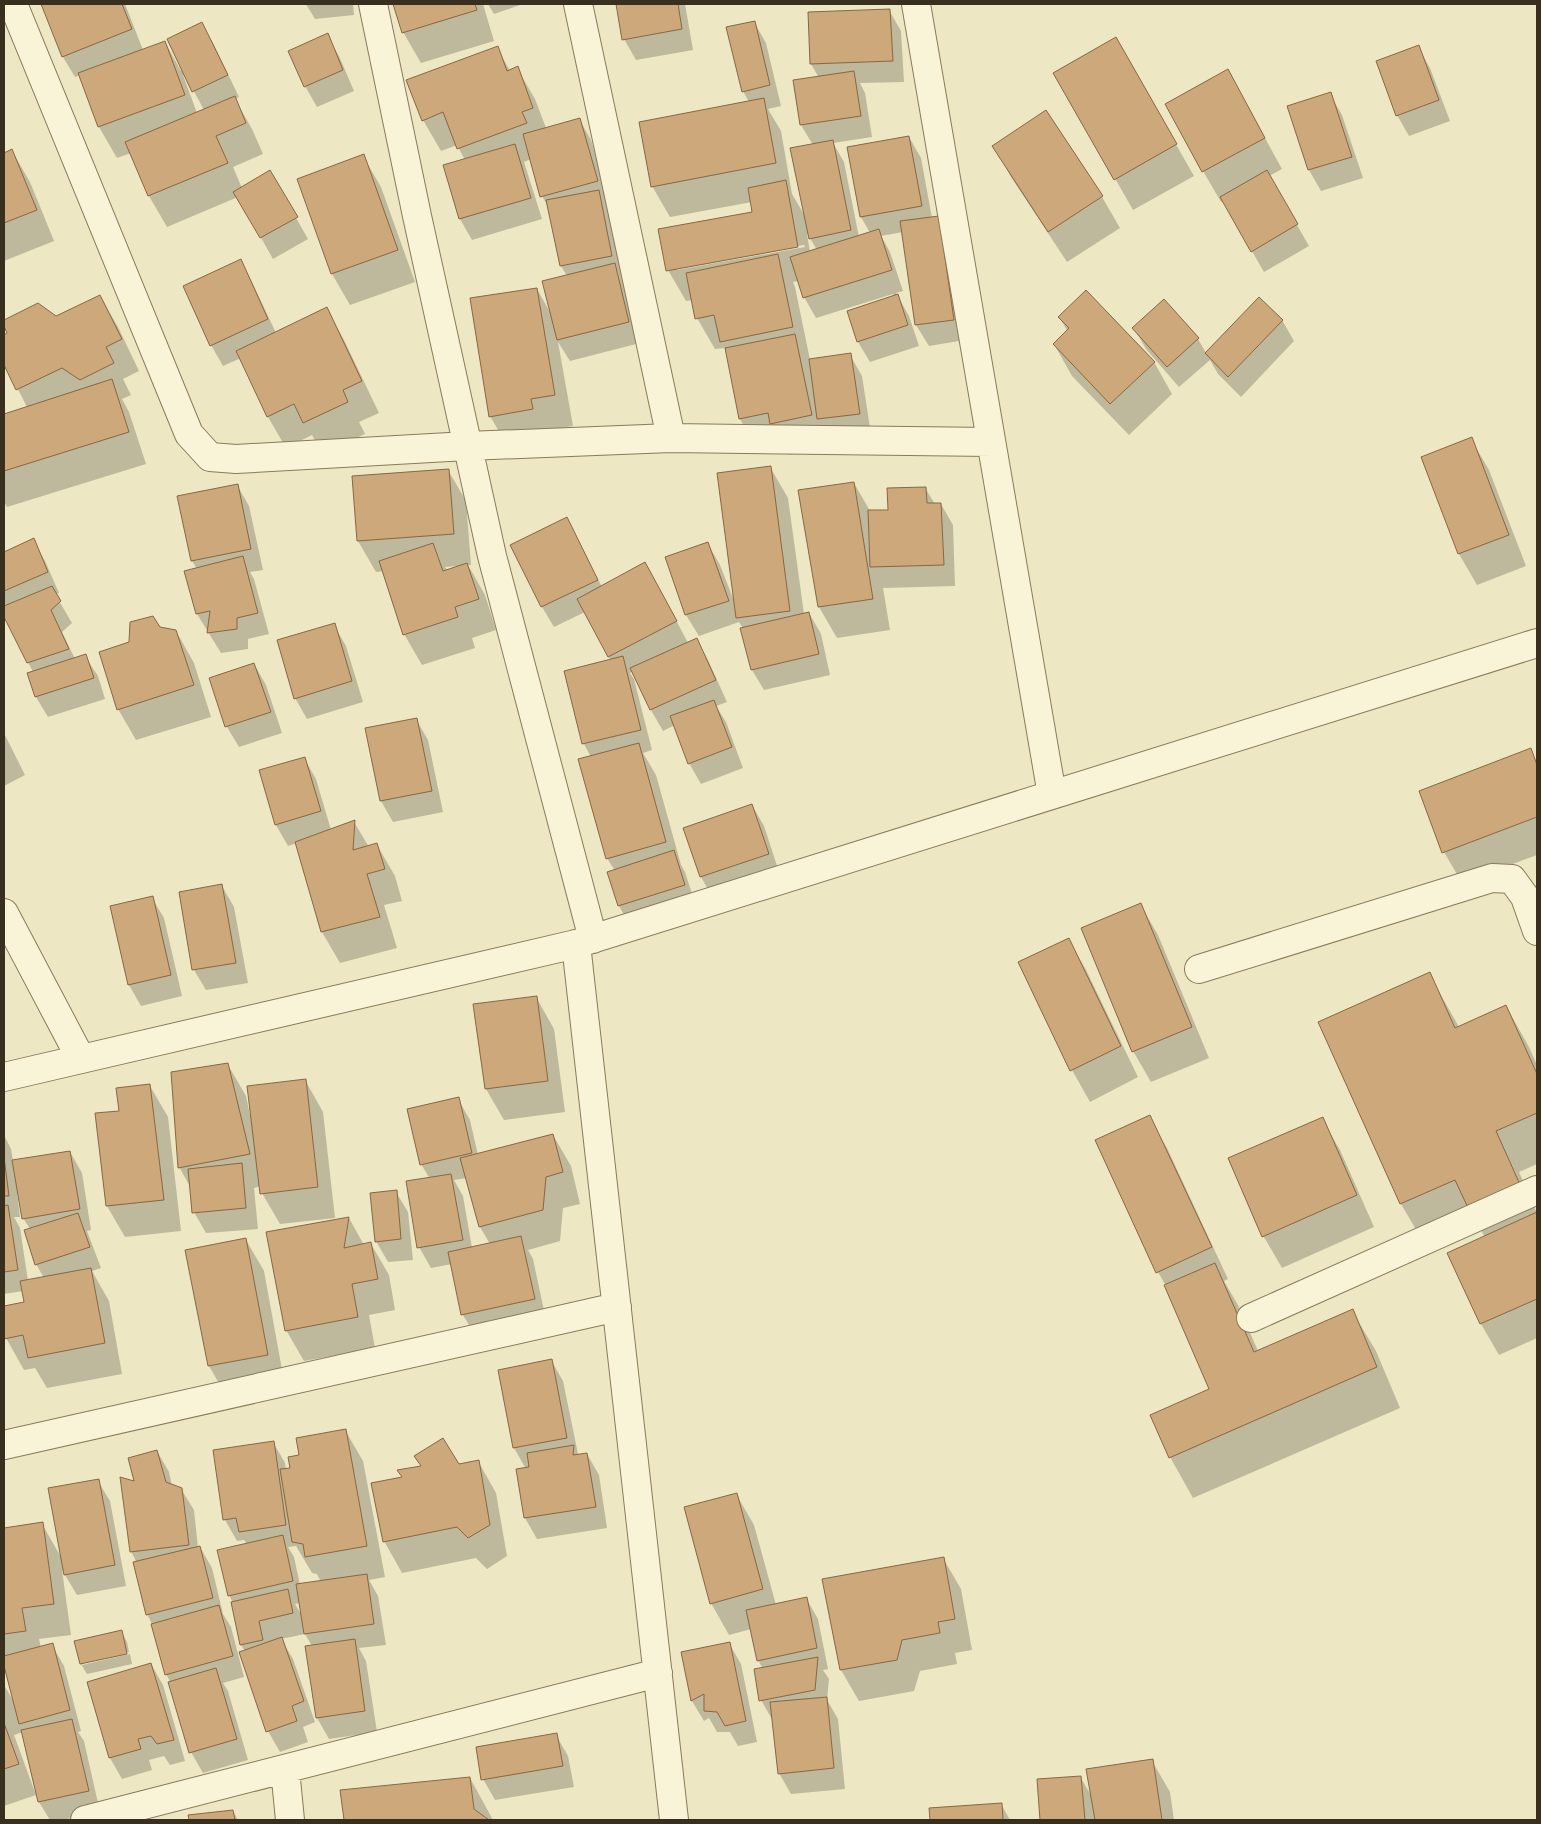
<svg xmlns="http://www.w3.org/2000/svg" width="1541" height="1824" font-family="'Noto Serif',serif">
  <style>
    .shadow { fill: #0003; fill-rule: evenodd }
    .building { fill: #cca87b; stroke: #886741 }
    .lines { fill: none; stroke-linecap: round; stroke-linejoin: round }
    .minor-casing { stroke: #897a5b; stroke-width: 30 }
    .minor { stroke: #f9f3d8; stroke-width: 28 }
  </style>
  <rect width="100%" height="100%" fill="#eee7c4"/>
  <path class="shadow" d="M42 4H125L143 50 165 42 181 71 202 24 214 45 239 97 235 99 252 129 263 154 233 167 242 188 270 172 308 239 273 259 238 197 167 227 149 196 131 153 117 158 99 127 80 75 75 77 63 57ZM183 75H185L204 110 197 113Z
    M306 4H353L354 15 315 19Z
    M394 4H483L494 41 421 63 403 32Z
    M488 4H523L494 14Z
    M617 4H685L693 50 636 60 624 39Z
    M889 10 901 31 904 82 860 83 865 93 872 137 833 143 844 162 859 237 870 233 861 217 849 148 909 137 921 158 932 218 939 217 965 340 929 346 916 325 903 232 881 236 890 252 903 291 896 293 909 316 919 346 870 362 858 342 848 312 893 296V294L816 318 804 297 799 281 793 282 795 287 810 360 850 355 862 376 871 434 829 447 789 455 783 445 758 450 740 419 727 352 725 348 715 349 697 318 693 300 686 301 668 270 754 213 752 202 670 217 652 186 749 102 743 91 754 22 766 43 781 106 768 109 781 131 792 194 805 216 813 145 801 125 794 81 819 78 811 64 809 14ZM807 234V233L817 250 810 252ZM804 245 805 247 677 270V267Z
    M327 35 339 56 354 91 317 107 305 86Z
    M1116 39 1194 176 1133 210 1055 73Z
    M497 47 510 71 517 68 535 99 546 128 579 119 591 140 609 202 606 203 611 212 624 277H621L626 286 640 343 570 361 558 342 573 426 549 430 508 447 490 416 537 289 550 312 567 276 561 266 550 210 542 196 531 159 524 162 542 219 472 240 460 219 444 166 465 160 457 145 441 151 423 120Z
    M1418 47 1430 68 1450 121 1409 136 1397 115Z
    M1228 71 1282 169 1269 176 1309 246 1264 272 1223 201 1221 202 1203 171Z
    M1330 94 1342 115 1363 178 1321 191 1309 170 1289 107Z
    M1046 112 1102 197 1120 228 1067 262 1011 177 994 146Z
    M12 151 30 182 54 241 4 261V154Z
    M363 156 381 187 415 282 350 305 332 274 298 180Z
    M240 261 252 282 276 333 327 309 344 340 379 413 359 422 365 434 322 454 312 435 286 448 268 417 241 358 223 366 211 345Z
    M100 296 118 327 139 371 123 379 131 395 122 399 129 412 146 464 7 507 4 501V415L27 407 4 362V336L9 334 4 321 38 305 56 317Z
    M1164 301 1198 339 1206 353 1282 320 1294 341 1241 397 1218 374 1210 360 1179 387 1146 349 1134 328Z
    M1059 317 1154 362 1172 394 1129 435 1072 376 1054 344 1068 332Z
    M1471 439 1489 470 1526 566 1477 585 1459 554Z
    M770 467 788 498 804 614 809 613 821 634 830 675 764 690 752 670 743 628 739 622 699 636 686 615 667 558 708 544 720 565 736 606Z
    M448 470 466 501 471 565H468L485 595 496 630 472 638 475 648 422 665 404 634 384 571 376 572 358 541ZM458 566 448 571 445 567Z
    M854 483 870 511H889L925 488 935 504H941L953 525 955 586 883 588 890 630 837 638 819 607 800 491Z
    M237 485 249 506 263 570 250 572 254 579 269 634 248 639V649L221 653 197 614 186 572 197 569 192 561 178 497Z
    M567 519 602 587 657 584 688 643 696 639 708 660 727 702 716 706 726 722 743 768 701 784 689 763 675 725 663 731 651 710 633 671 630 673 634 679 652 750 643 753 656 775 681 865 685 872 696 906 631 927 619 906 608 873 615 871 607 858 591 757 584 744 565 672 611 661 585 612 554 627 542 607 512 545Z
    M33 540 45 561 59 593 55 594 72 623 62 632 75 659 85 656 98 676 105 699 48 717 36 697 29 674 33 672 4 614V553Z
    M334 625 346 646 363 702 307 719 295 698Z
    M176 631 194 663 211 717 136 740 118 709 131 643Z
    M254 664 266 685 282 733 239 747 227 727 210 679Z
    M416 719 428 740 443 812 393 822 381 801 367 729Z
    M4 733 25 775 4 786Z
    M1530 750 1537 762V855L1462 883 1444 852Z
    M304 758 316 779 331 830 354 822 369 847 377 845 395 876 402 901 384 905 397 948 340 963 322 932 297 843 288 846 276 825 261 771Z
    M752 805 764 826 780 875 713 898 701 877 684 828Z
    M222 886 234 907 248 983 206 990 194 970Z
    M152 898 164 918 182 996 141 1006 129 985Z
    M1140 904 1158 935 1209 1058 1151 1082 1133 1051Z
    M1068 939 1086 970 1138 1077 1090 1102 1072 1070 1019 963Z
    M1429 974 1459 1027 1506 1006 1529 1047 1537 1065V1164L1519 1172 1537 1213V1338L1499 1355 1481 1324 1449 1253 1485 1237 1476 1222 1425 1245 1401 1204 1319 1023Z
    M536 997 554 1029 565 1112 504 1120 486 1089Z
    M228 1065 246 1096 250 1115 305 1080 323 1112 335 1218 280 1224 262 1193 261 1186 254 1188 258 1229 206 1233 194 1212 191 1188 179 1167Z
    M150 1086 168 1117 181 1231 125 1237 107 1206 120 1112Z
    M458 1099 470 1120 478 1155 553 1135 571 1166 580 1204 563 1208 560 1241 528 1250 533 1259 546 1320 475 1335 463 1315 452 1264 431 1268 419 1247 430 1179 421 1164ZM467 1178 480 1227 490 1244 472 1248 463 1196 454 1180Z
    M1149 1117 1167 1148 1228 1279 1224 1281 1238 1305 1258 1351 1352 1311 1376 1351 1400 1408 1193 1498 1170 1457 1211 1390 1166 1286 1158 1272Z
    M1322 1119 1340 1150 1374 1227 1282 1268 1264 1237 1229 1159Z
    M4 1135 11 1149 13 1161 70 1152 82 1173 91 1230 87 1231 101 1268 92 1271 109 1301 122 1374 47 1388 35 1368 24 1370 6 1338 4 1329V1307L26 1303 23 1291 4 1294ZM19 1191 23 1218 30 1229 36 1264 44 1278 28 1281 20 1228 14 1217H20L17 1192Z
    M396 1192 408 1212 413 1260 388 1262 376 1241Z
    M349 1218 364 1245 371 1244 389 1275 395 1310 369 1315 375 1348 304 1361 286 1330Z
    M246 1240 264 1271 285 1386 227 1397 209 1366 187 1251Z
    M551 1360 563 1381 578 1454 579 1456 587 1454 599 1475 607 1528 537 1539 525 1518 526 1469 514 1448Z
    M345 1430 363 1461 385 1577 369 1580 378 1596 386 1645 359 1648 366 1661 377 1732 329 1739 317 1718 312 1646 305 1634 281 1639 293 1659 315 1722 303 1727 308 1742 280 1752 268 1731 240 1652 245 1651 241 1645 233 1603 229 1595 247 1544 244 1540 237 1541 225 1520 214 1451 273 1442 285 1463 286 1470 291 1469 300 1456ZM296 1546 312 1573 317 1574 321 1582 300 1585 294 1557 288 1547ZM300 1603 302 1616 295 1604Z
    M157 1451 169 1472 172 1486 181 1489 194 1510 198 1548 200 1547 212 1568 223 1614 231 1627 244 1677 223 1683 228 1691 248 1760 203 1773 191 1752 171 1683 166 1674 152 1624 147 1614 137 1563 131 1551 136 1483Z
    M478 1461 496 1493 507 1556 487 1569 476 1558 402 1573 384 1541 458 1465Z
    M98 1481 110 1501 126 1586 77 1595 62 1570 71 1635 39 1639 41 1648 52 1645 64 1666 81 1731 78 1732 84 1741 100 1812 62 1820H50L39 1802 23 1732 14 1735 36 1795 4 1806V1685L14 1702 5 1667 4 1668V1529L42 1524 61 1557Z
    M736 1494 754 1525 776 1605 806 1598 818 1619 828 1669 823 1670 829 1679 827 1700 838 1719 845 1789 791 1794 779 1773 773 1721 761 1700 763 1669 758 1660 751 1629 729 1635 711 1603Z
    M943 1558 961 1589 972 1650 955 1653 957 1664 920 1671 914 1691 859 1701 841 1670Z
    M121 1631 127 1642 129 1652 82 1662V1665L130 1654 132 1664 87 1674 81 1664 76 1642Z
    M729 1643 741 1664 757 1742 738 1746 730 1732H717L709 1718 704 1721 692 1701 682 1653Z
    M151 1664 163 1685 185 1761 170 1765 164 1756 149 1760 152 1770 122 1779 110 1758 89 1682Z
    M556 1735 568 1756 574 1787 495 1800 483 1779Z
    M1152 1761 1170 1792 1174 1820H1041L1038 1780 1081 1778 1092 1797Z
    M470 1778 493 1820H345L342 1791Z
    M1001 1804 1010 1820H931L930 1809Z
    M233 1811 238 1820H190L189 1816Z"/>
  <path class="building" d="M41 4H122L132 29 62 57Z
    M393 4H475L477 10 402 33Z
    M616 4H678L682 29 622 40Z
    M890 9 893 61 810 64 808 12Z
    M755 21 770 85 742 92 726 27Z
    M202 22 228 75 192 92 167 39Z
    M328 33 343 70 304 87 288 51Z
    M1116 37 1177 144 1114 180 1053 73Z
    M165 41 185 95 98 127 78 73Z
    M1419 45 1439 100 1396 116 1376 61Z
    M498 46 507 71 518 66 533 108 522 112 527 123 457 149 443 112 422 121 406 80Z
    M1228 69 1265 138 1202 172 1165 104Z
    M854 71 861 116 800 125 793 80Z
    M1331 92 1352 157 1308 170 1287 106Z
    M235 96 246 123 216 136 228 163 148 196 125 142Z
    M764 98 776 163 651 187 639 122Z
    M1046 110 1103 196 1048 232 992 146Z
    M580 118 598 181 540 197 523 134Z
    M909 136 922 206 860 217 847 147Z
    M833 140 851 230 809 239 790 148Z
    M515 144 531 198 459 219 443 165Z
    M12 149 37 210 4 223V153Z
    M364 154 398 250 331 274 297 179Z
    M270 170 298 217 260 238 233 192Z
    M1267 170 1298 224 1251 252 1220 197Z
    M786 180 798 247 666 271 658 229 752 212 748 188Z
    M599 190 612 256 560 266 546 200Z
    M939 216 954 320 915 325 900 221Z
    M879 229 892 270 803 298 790 257Z
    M778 254 793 327 720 342 714 315 695 319 686 273Z
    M241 259 268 319 210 346 183 286Z
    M615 263 629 322 557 340 542 281Z
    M537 288 555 395 531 399 533 409 489 417 470 298Z
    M1086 290 1155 362 1110 404 1053 344 1069 328 1058 317Z
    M898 294 908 325 857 342 847 311Z
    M100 295 122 339 106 347 114 363 80 380 62 368 16 390 4 365V335L7 333 4 326V320L38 303 56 316Z
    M1259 297 1283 320 1228 377 1205 353Z
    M1164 299 1199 338 1167 367 1132 328Z
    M327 307 362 381 343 390 348 402 303 423 294 404 267 417 236 351Z
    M795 334 812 415 770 424 768 413 739 419 725 348Z
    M851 353 860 414 817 419 809 359Z
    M112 379 129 432 4 471V414Z
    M1472 437 1509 535 1458 554 1421 457Z
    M771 466 790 611 736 618 717 473Z
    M449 469 454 534 357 541 352 476Z
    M854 482 873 599 818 607 798 490Z
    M238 484 251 549 191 561 177 496Z
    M926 487 927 503H941L944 565 870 567 868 510H888L887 488Z
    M567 517 598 580 541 607 510 545Z
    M34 538 48 572 4 591V552Z
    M708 542 729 601 685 615 665 557Z
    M433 543 443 571 467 563 479 599 455 607 458 617 403 635 379 561Z
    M243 556 258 613 237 618V629L207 633 210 611 196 614 184 571Z
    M645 562 677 621 608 657 577 599Z
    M52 586 61 601 51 610 69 649 27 663 4 617V606Z
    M809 612 819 654 751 670 740 628Z
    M153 616 160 627 176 630 194 685 117 710 99 652 129 642 130 622Z
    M335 623 352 681 294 699 277 640Z
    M697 638 716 680 650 710 630 668Z
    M86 654 94 678 35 697 27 673Z
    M623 656 641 730 582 744 564 671Z
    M254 663 271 712 225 727 209 678Z
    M714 700 732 747 688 764 670 716Z
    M417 718 432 791 380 801 365 728Z
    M639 743 666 842 606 859 578 759Z
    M1531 748 1537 765V817L1442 853 1419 791Z
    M305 757 321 811 275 825 259 770Z
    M752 804 769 854 700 877 683 828Z
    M355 820 353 850 377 843 385 869 367 874 380 917 321 932 295 842Z
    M674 850 685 885 618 906 607 872Z
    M222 884 236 963 192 970 179 892Z
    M153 896 171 975 128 985 110 906Z
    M1141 903 1192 1027 1132 1052 1081 928Z
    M1069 938 1121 1046 1070 1071 1018 962Z
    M1430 972 1455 1028 1506 1005 1537 1074V1113L1496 1131 1522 1189 1470 1212 1455 1180 1400 1204 1318 1022Z
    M537 996 548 1081 485 1089 473 1004Z
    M228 1063 250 1154 178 1168 171 1072Z
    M306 1079 318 1187 260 1194 247 1086Z
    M150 1084 164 1200 106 1206 95 1113 119 1111 116 1088Z
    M459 1097 472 1153 420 1165 407 1109Z
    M1150 1115 1212 1247 1156 1273 1095 1140Z
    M1323 1117 1357 1195 1262 1237 1228 1158Z
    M553 1134 563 1172 546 1177 543 1210 479 1227 460 1158Z
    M70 1151 80 1209 22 1219 12 1160Z
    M4 1157 9 1196H4Z
    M242 1163 246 1208 192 1213 188 1169Z
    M451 1174 463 1240 417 1248 406 1181Z
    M397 1190 401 1239 375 1242 370 1193Z
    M8 1205 18 1270 4 1272V1206Z
    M1537 1212V1299L1480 1324 1447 1253Z
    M78 1213 90 1247 35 1265 24 1230Z
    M349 1217 344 1248 371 1242 378 1279 352 1284 358 1317 285 1331 266 1232Z
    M521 1236 535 1299 461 1315 448 1252Z
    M246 1238 268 1355 208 1366 185 1250Z
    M1215 1263 1254 1352 1353 1309 1377 1367 1169 1458 1150 1415 1209 1389 1164 1285Z
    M91 1268 105 1343 28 1358 23 1335 4 1339V1306L24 1302 20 1281Z
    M552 1359 567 1438 513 1448 498 1370Z
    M346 1429 367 1546 305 1557 303 1544 292 1542 280 1469 290 1468 288 1457 299 1455 296 1438Z
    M443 1438 459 1464 479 1460 490 1525 468 1538 457 1527 383 1542 371 1483 402 1477 397 1470 421 1466 414 1456Z
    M274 1441 286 1525 239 1532 236 1518 223 1520 213 1450Z
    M574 1445 573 1455 587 1453 596 1507 524 1518 516 1469 529 1467 527 1453Z
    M157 1450 166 1482 182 1488 189 1545 130 1552 120 1477 134 1481 128 1458Z
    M99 1479 115 1565 64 1575 48 1488Z
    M737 1493 763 1589 710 1604 684 1507Z
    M43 1522 54 1604 22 1608 26 1631 4 1634V1528Z
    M283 1535 293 1581 228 1596 217 1550Z
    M200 1546 213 1598 146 1615 133 1562Z
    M944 1557 955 1619 938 1622 940 1633 902 1640 897 1660 840 1670 822 1579Z
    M367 1574 374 1624 304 1634 296 1584Z
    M288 1589 293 1613 259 1621 263 1640 240 1645 231 1602Z
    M807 1597 817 1648 757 1661 746 1610Z
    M219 1605 233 1656 165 1675 151 1624Z
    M122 1630 127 1654 80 1664 74 1641Z
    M282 1637 304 1701 292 1706 297 1721 266 1732 239 1652Z
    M355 1639 365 1711 316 1718 305 1646Z
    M730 1642 746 1721 725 1726 717 1712 704 1711V1694L691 1701 681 1652Z
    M53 1643 70 1710 19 1724 4 1666V1656Z
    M818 1657 815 1690 759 1701 754 1669Z
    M151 1663 174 1740 157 1744 151 1736 138 1739 141 1749 109 1758 87 1682Z
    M216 1668 237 1739 189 1753 168 1682Z
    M827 1697 834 1768 778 1774 770 1702Z
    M72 1719 89 1791 38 1802 21 1730Z
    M4 1723 19 1764 4 1769Z
    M557 1733 563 1766 481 1780 476 1747Z
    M1153 1759 1162 1820H1095L1086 1769Z
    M1081 1776 1085 1820H1040L1037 1779Z
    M470 1777 474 1809 489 1820H344L340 1790Z
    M1002 1803 1003 1820H930L929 1808Z
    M233 1810 235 1820H189L188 1815Z"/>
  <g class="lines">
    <defs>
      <path id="minor" d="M13 4 189 434 210 457 236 459 467 446 671 438 991 442
        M373 4 417 216 492 556 593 939
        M578 4 671 438
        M916 4 1052 795
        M4 913 81 1059
        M576 944 674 1820
        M1199 969 1492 878 1512 879 1525 897 1537 931
        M4 1077 576 944 1537 643
        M1251 1318 1537 1190
        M4 1445 617 1307
        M285 1769 290 1820
        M85 1820 658 1673"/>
    </defs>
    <use href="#minor" class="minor-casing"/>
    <use href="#minor" class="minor"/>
  </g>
  <rect width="1541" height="1824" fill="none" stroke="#392f1f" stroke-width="10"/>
</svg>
